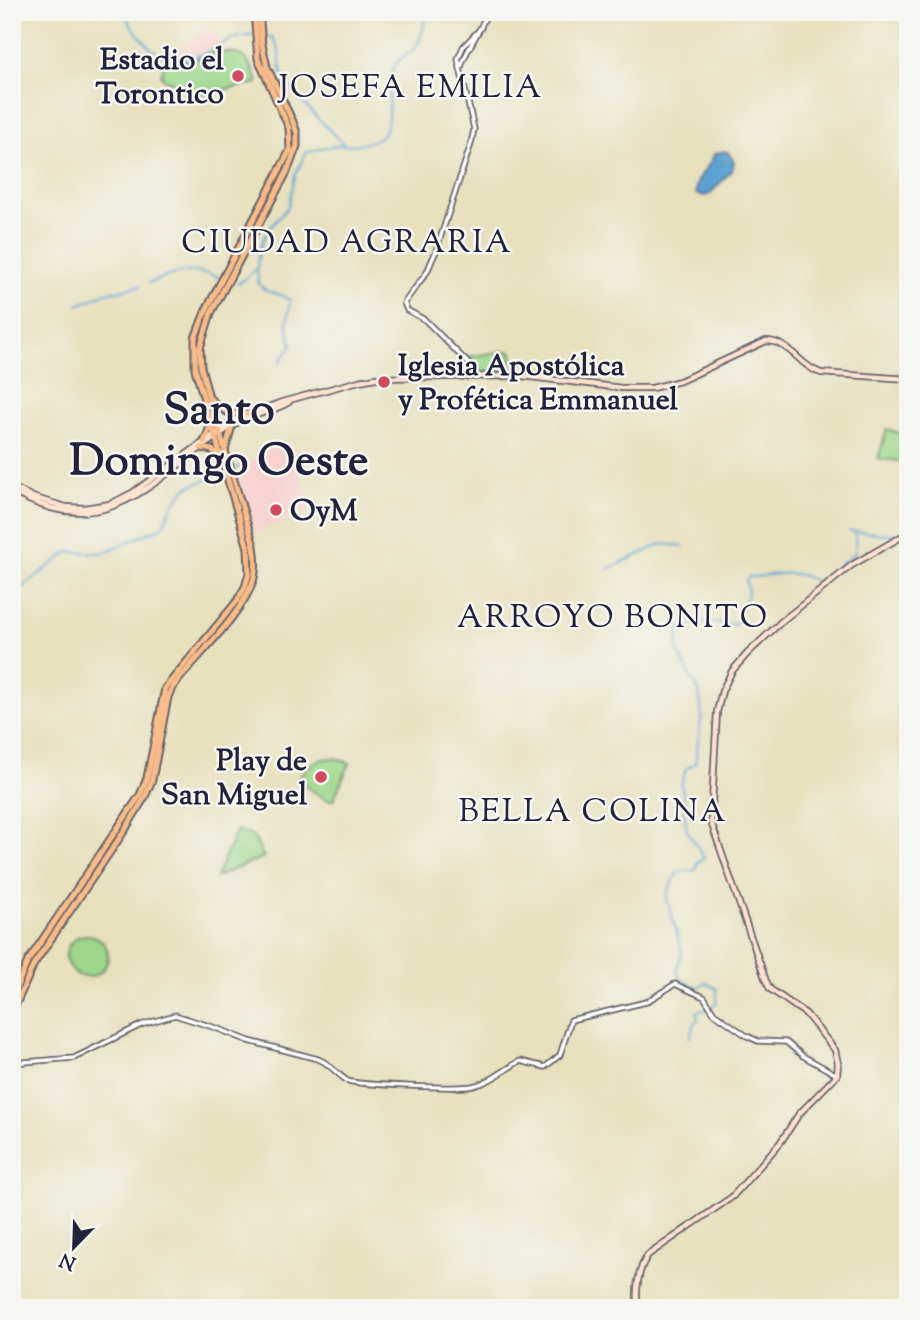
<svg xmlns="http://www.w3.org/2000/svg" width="920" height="1320" font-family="'Sorts Mill Goudy',serif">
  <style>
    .built { fill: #f7d0cd }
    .green { fill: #9cd78a; stroke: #5f7c62; stroke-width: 2 }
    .water { fill: #5da1d1; stroke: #406286; stroke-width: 2 }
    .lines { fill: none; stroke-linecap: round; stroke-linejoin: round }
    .stream { stroke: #5da1d1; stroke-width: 2 }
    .tertiary-casing { stroke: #676569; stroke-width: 7 }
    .secondary-casing { stroke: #676569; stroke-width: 8 }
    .primary-casing { stroke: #676569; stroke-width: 9 }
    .tertiary { stroke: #fff; stroke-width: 3.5 }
    .secondary { stroke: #fde4d0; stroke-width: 4.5 }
    .primary { stroke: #f9bc8a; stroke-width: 5 }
    .poi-dot { fill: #d1495b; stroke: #f6f6f2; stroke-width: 2.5 }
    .labels { text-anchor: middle; stroke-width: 5; stroke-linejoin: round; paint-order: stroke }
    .poi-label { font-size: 30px; font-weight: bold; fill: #22223b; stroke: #f6f6f2; text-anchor: end }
    .neighbourhood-label { font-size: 32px; letter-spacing: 2px; fill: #22223b; stroke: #f6f6f2 }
    .town-label { font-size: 44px; font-weight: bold; fill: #22223b; stroke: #f6f6f2 }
  </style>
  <rect width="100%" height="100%" fill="#f6f6f2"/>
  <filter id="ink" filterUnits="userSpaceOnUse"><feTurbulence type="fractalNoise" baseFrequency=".0143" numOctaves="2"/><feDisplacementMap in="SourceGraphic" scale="14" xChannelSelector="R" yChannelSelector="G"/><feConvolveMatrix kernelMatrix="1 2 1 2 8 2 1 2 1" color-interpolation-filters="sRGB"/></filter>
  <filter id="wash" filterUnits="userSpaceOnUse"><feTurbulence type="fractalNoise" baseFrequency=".00686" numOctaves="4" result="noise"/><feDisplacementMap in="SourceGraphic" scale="28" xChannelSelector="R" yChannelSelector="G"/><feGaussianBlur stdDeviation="1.57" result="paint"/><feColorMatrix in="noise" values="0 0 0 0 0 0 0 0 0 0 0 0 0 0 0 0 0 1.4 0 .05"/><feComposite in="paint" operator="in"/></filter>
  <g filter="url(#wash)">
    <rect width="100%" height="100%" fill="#e7e1be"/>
    <path class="built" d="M208 27 219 42 194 58 183 48Z
      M292 445 311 508 256 533 236 474 250 465 265 449Z"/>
    <path class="green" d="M212 50 216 65 214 54C240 48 251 59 258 83L204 94 165 80 161 76 164 64 195 60Z
      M505 351 513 352 511 370 480 372 467 357Z
      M887 429 908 436V462L878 459Z
      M336 758 350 763 333 800H327L297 781C307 764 315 758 336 758Z
      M237 830 253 836 264 857 216 877Z
      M66 956a21 21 0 1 1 42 0a21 21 0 1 1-42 0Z"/>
    <path class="water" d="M724 151 728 152 734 162 732 170 710 194 705 196 696 194C695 173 709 171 714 154Z"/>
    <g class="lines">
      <path class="stream" d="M123 12C144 47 167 74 210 51 228 41 233 35 256 36
        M265 37H272C284 50 276 69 287 83 303 105 325 125 344 145
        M149 283C176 272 193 267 220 278
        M238 283 243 281 256 269
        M78 305 106 293 140 286
        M280 362 292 345 287 325 290 300 278 294 266 291 258 283 257 268 259 250 267 231 288 207 295 176 306 153C313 151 320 148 327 147 343 144 366 147 380 137 393 127 387 86 393 70 397 59 403 57 411 52 420 46 426 22 425 12
        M233 469 246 464
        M849 531 903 535
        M608 569 662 544 683 546
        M12 595 68 552 103 553 162 527 173 505 186 488 225 472
        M690 1038 694 1023 698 1020 697 1012 707 1009 717 1003V989L706 983 698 987 680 979 677 970 682 952 666 895 678 872 696 870 697 863 704 858 687 830 684 813 685 804 681 784 686 769 695 763 702 715 699 691 690 676 677 648 679 629 710 622 735 625 748 594 746 580 749 577C776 576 790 567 815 581L822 578 856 552 855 533"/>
    </g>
  </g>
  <g filter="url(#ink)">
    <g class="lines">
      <defs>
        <path id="tertiary" d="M461 67C467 47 481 32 487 12
          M476 377 475 370 425 320 407 310 404 303 427 272 436 251 471 144 474 129 458 59 463 47 481 28
          M12 1063 74 1058 141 1025 175 1015 216 1028 249 1041 318 1059C330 1063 337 1075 348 1081 358 1085 460 1089 473 1086 491 1082 504 1070 520 1061L545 1067 560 1055 571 1020 646 1002 675 984 704 997 714 1013 747 1036 758 1041 786 1042 803 1056 837 1075"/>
        <path id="secondary" d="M12 487 35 498 66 507 84 508 110 504 132 493 236 419 282 402 359 381 376 378 522 376 622 388H652L680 381 766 341C790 341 799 366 821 373L908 379
          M12 491C112 550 158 471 235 424 252 414 273 412 289 402
          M638 1308C635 1291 638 1269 648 1255L732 1197 780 1143 799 1114 837 1075 838 1063 835 1050 806 1014 770 989 766 981 711 822 717 712 722 691 732 671 748 653 782 621 852 565 908 533"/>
        <path id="primary" d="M212 400C223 413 232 416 249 413
          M204 442 210 427
          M226 447 232 426
          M201 448 212 450 220 456
          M12 997 28 961 140 795 147 778 165 688 237 601 245 587 249 573 248 548 195 369V338L206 310 290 150 289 128 258 59 254 12
          M12 1013 34 964 125 830 145 797 152 780 168 697 172 688C193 660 241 615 252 584 257 572 256 558 254 546L208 394 201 367 200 348 211 313 287 172 297 146V133L293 122 267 67 262 44 259 12"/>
      </defs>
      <use href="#tertiary" class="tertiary-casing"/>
      <use href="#secondary" class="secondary-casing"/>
      <use href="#primary" class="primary-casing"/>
      <use href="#tertiary" class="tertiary"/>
      <use href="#secondary" class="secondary"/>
      <use href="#primary" class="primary"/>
    </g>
  </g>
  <g class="poi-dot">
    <circle cx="238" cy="76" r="7"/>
    <circle cx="384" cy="382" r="7"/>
    <circle cx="276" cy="510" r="7"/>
    <circle cx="321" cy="777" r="7"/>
  </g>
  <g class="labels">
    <g class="poi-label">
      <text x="224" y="69">Estadio el<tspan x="224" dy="34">Torontico</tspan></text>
      <text x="398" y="375" text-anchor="start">Iglesia Apostólica<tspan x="398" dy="34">y Profética Emmanuel</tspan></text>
      <text x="290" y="520" text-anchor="start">OyM</text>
      <text x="307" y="770">Play de<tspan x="307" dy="34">San Miguel</tspan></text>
    </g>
    <g class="neighbourhood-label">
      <text x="411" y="97">JOSEFA EMILIA</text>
      <text x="347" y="252">CIUDAD AGRARIA</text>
      <text x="613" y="627">ARROYO BONITO</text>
      <text x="593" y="821">BELLA COLINA</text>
    </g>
    <g class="town-label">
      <text x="219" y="423">Santo<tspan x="219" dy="51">Domingo Oeste</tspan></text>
    </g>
  </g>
  <rect width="920" height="1320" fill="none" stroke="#f6f6f2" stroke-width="42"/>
  <g transform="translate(74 1247) rotate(203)" stroke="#f6f6f2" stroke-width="5" paint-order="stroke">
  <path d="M0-5L12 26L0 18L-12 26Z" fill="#22223b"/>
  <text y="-10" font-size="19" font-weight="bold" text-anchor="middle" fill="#22223b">N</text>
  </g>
</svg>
